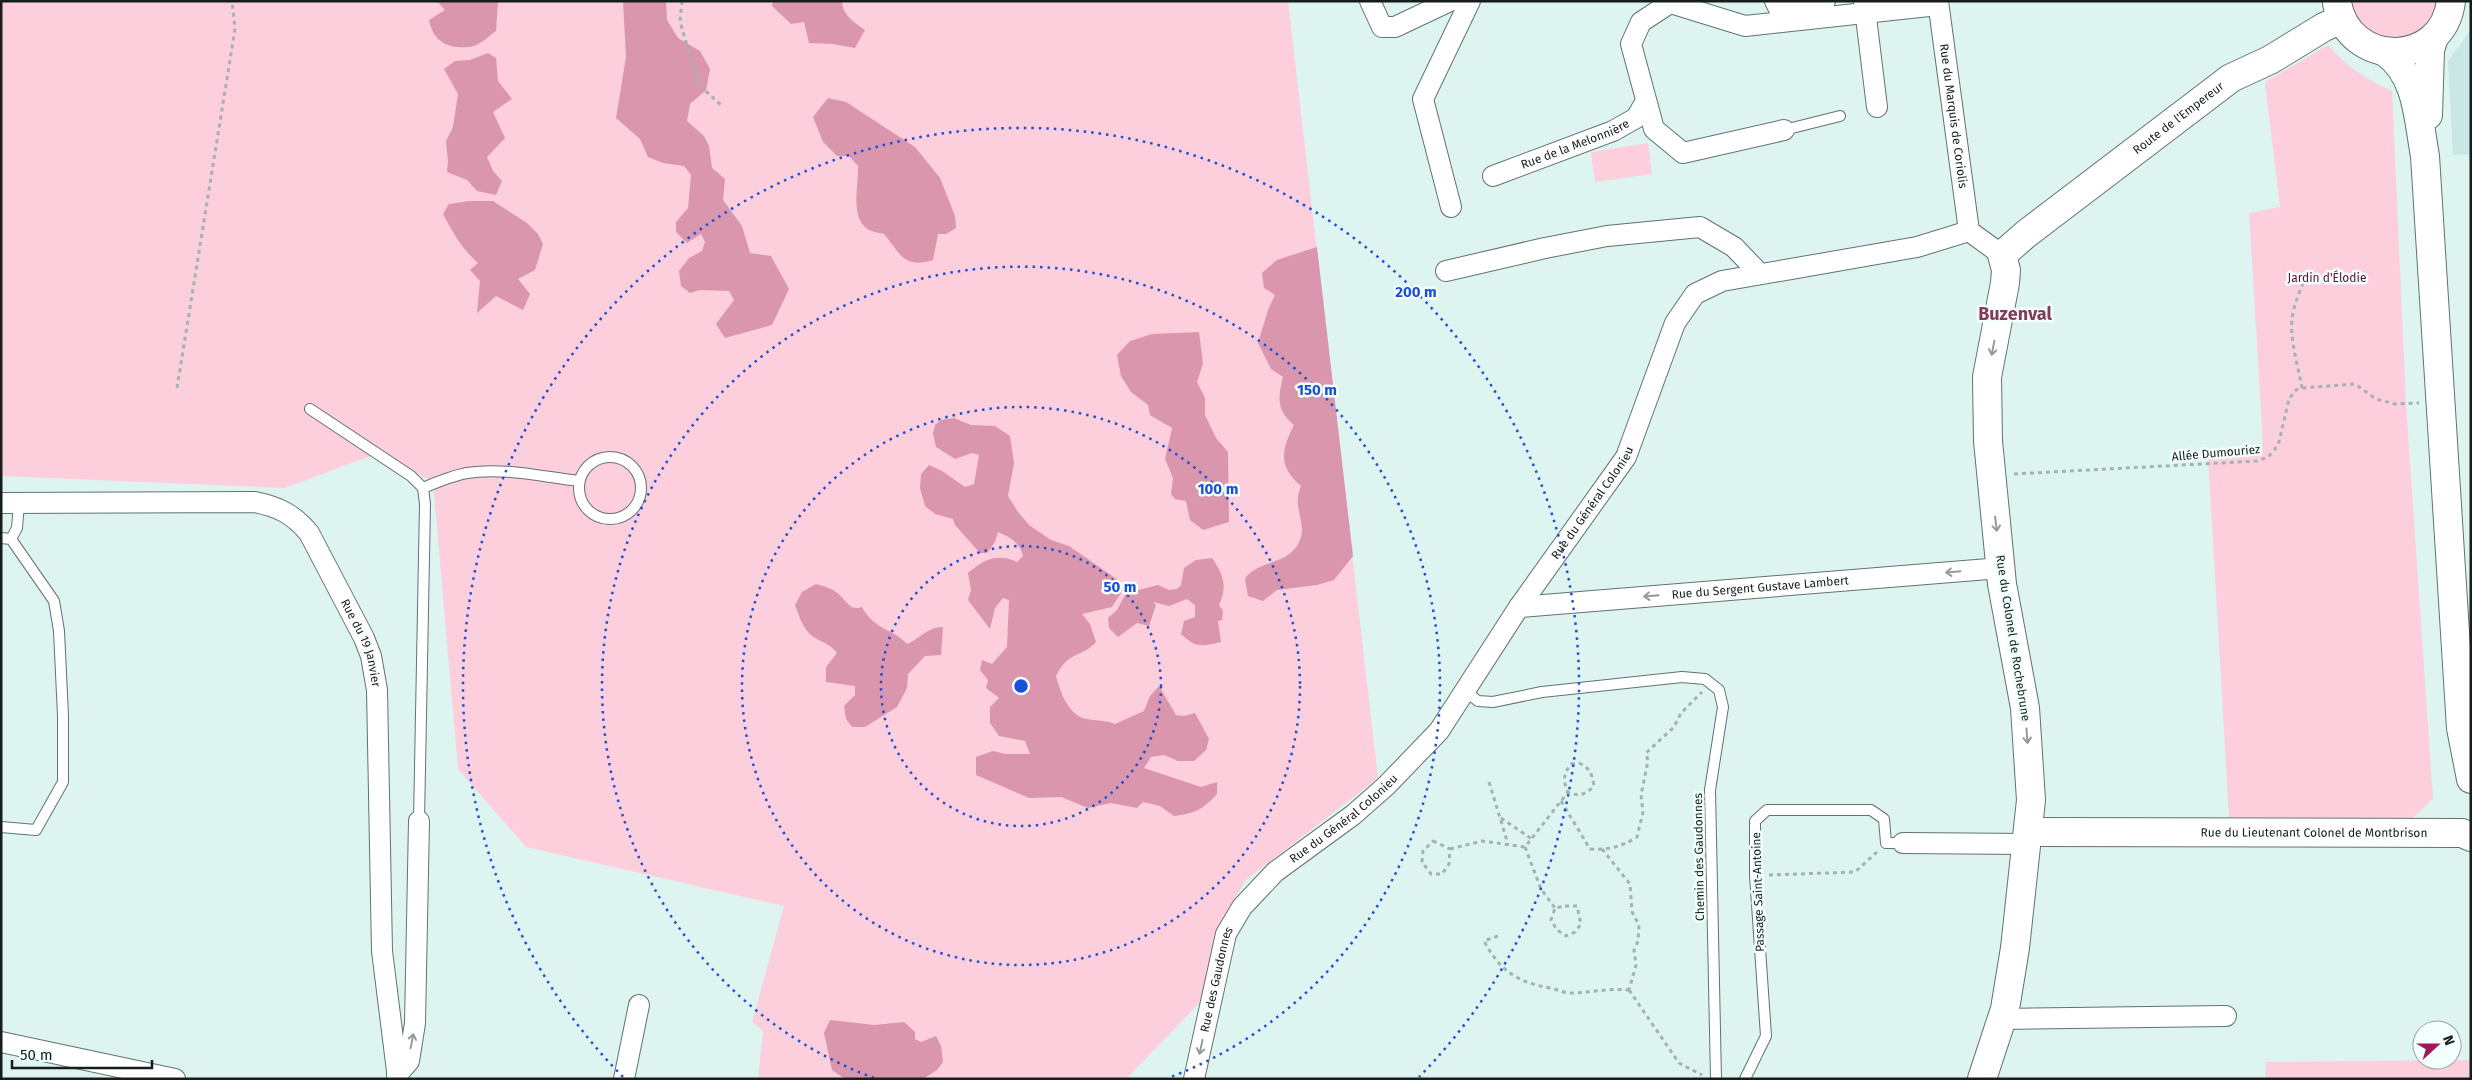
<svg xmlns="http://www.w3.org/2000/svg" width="2472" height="1080" font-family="'Fira Sans',sans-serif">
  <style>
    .built { fill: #c9e8e4 }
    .green { fill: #fdcedc }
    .forest { fill: #d996ac }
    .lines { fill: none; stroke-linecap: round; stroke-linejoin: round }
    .lane-casing { stroke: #607370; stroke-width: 12 }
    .street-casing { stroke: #607370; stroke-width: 22 }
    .secondary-casing { stroke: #607370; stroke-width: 30 }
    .path { stroke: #a2b3b1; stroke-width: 3; stroke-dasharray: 4 4; stroke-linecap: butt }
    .lane { stroke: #fff; stroke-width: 10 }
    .street { stroke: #fff; stroke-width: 20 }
    .secondary { stroke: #fff; stroke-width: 28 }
    .oneway { stroke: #969a99 }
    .ring { fill: none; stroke: #1d4ed8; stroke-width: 2.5; stroke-dasharray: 2.5 5 }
    .labels { text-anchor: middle; stroke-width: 5; stroke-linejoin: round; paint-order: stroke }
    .street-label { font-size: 12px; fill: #161e1d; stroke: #f2fffd }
    .park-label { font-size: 12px; fill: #5f1134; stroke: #f2fffd }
    .district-label { font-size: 18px; font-weight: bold; fill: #823c56; stroke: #f2fffd }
    .centre { fill: #1d4ed8; stroke: #f2fffd; stroke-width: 2.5 }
    .ring-label { font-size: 15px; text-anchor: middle; font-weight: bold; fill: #1d4ed8; stroke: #f2fffd; stroke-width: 5; stroke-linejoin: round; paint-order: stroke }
  </style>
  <rect width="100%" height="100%" fill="#def4f1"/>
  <path class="built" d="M2471 30V154L2453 155 2448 61Z"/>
  <path class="green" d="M1 1H1288L1378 778 1246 880 1221 921 1205 997 1126 1079H758L763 1031 752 1022 784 906 526 847 458 769 433 482 379 453 285 488 1 476Z
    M2346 1H2443L2439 14 2405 43 2366 35Z
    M2328 45C2346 66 2367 80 2392 91L2406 404 2433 799 2413 818 2229 817 2208 457 2258 453 2263 443 2249 213 2280 207 2265 82Z
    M1648 143 1652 174 1595 182 1591 152Z
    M2471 1060V1079H2265L2266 1062Z"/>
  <path class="forest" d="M437 1H498L496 31C488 37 479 46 469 47 447 49 433 41 429 20L445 10Z
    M623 1H666L667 20 678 38 700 51 710 69 706 90 690 104 687 121 704 136 709 146 712 168 725 179 723 200 742 226 750 253 771 256 789 289 772 325 725 338 716 324 734 300 729 291 700 290 690 293 681 286 679 271 689 258 702 251 705 242 701 234 687 243 676 232V222L688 208 691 175 684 166 663 163 648 157 640 139 616 118 626 57Z
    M773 1H842C842 15 855 23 865 30L855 48 833 44 809 43 804 22 791 24 772 6Z
    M488 53 496 58 498 81 512 99 493 112 505 138 487 157 493 171 502 181 496 195 477 191 467 180 447 172 448 162 446 141 453 127 458 94 444 69 455 61 470 60Z
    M828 98 846 102 915 147 940 178 955 216 956 228 946 234H938L933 260C903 269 901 254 884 234 880 233 873 232 869 230 849 218 859 185 858 166L849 156H837L823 142 813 117Z
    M469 201H493L527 223 538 234 543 244 535 270 518 279 530 294 523 310 496 296 477 313 480 281 470 270 478 263C462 249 453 233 443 214L449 204Z
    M1317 247 1353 556 1334 580 1317 585 1277 590 1263 601 1248 596 1245 579C1258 559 1290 566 1300 540 1306 526 1296 511 1298 497 1298 494 1300 489 1301 486 1278 466 1281 451 1294 425 1276 410 1278 398 1283 377L1271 369 1258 343 1268 310 1275 295 1264 288 1262 273 1277 260Z
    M1199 332 1203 364 1197 382 1205 398V415L1216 438 1228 452 1229 522 1203 530 1190 520 1186 501 1175 499 1171 494 1173 478 1165 459 1172 428 1150 415 1148 405 1131 392 1121 376 1117 355 1130 341 1152 334Z
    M954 418 971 425 995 426 1010 436 1014 463 1008 496 1018 512 1029 525 1051 540 1069 546 1121 582V593L1112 607 1082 614 1090 624 1096 642C1080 659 1069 650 1056 676 1060 691 1068 716 1087 719 1097 721 1105 720 1115 724L1144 711 1150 696 1159 686 1176 715 1184 716 1195 713 1209 739 1206 750 1194 761H1178L1164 755 1151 757 1144 768 1201 787 1217 782V794C1202 810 1196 813 1174 816L1160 806 1143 802 1137 808 1111 803 1088 808 1061 797 1029 798 976 775V757L993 751 1006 754H1030L1025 741 999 736 990 723V707L999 698 986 688 988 680 980 670 982 660 992 664 1007 647 1009 600 1003 598 995 608 990 629 968 600 971 590 968 573C984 559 998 553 1017 562L1023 556C1020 543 1010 537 998 532L995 542 987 553H980L955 525 953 519 935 514 925 506 920 488 921 474 929 465 942 471 965 487 974 484 979 455 972 453 955 459 936 447 933 434 935 425 941 420Z
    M1212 558C1223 574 1228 586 1219 605L1223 611 1222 620 1218 621 1221 642C1201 646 1197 649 1181 634L1184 621 1195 617V605L1187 599 1169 606 1153 602 1156 605 1149 626 1137 623 1118 637 1109 628 1108 618 1117 610 1126 593 1158 585 1169 590 1177 589 1181 585 1184 568 1196 560Z
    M816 584C822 586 831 588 836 592 846 599 849 612 862 607 875 631 891 627 907 644 921 638 928 627 943 627L941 655 925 656 908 674 907 688 897 707 865 727H852L846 719 844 706 855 695V686L826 682V667L837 653C831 645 826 644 817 639 804 633 800 618 795 605L802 592Z
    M830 1020 874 1025 904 1022 915 1032V1039L921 1042 936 1036 941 1046 943 1062 937 1070 923 1079H845L832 1070 824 1033Z"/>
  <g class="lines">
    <defs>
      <path id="lane" d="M1784 130 1840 116
        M310 409 411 476 423 488 425 504 419 821
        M579 488a31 31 0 1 1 62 0a31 31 0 1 1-62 0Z
        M423 488C437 482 451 476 467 473 503 467 543 477 579 481
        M1 538 11 539 54 601 59 631 63 716V782L36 830 1 827
        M11 539 17 528 19 504
        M1465 691 1478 701 1493 702 1542 692 1682 677 1705 679 1719 690 1723 707 1710 790 1716 1079
        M1745 1079 1766 1036 1755 875V821L1767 810H1871L1884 819 1886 843H1903"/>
      <g id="street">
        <path d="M1370 1 1382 27H1395L1450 1"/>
        <path d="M1664 1 1745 26 1938 5"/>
        <path d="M1775 1 1779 9 1825 1"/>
        <path d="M1864 1 1877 107"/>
        <path id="s1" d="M1938 1 1969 231"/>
        <path d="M1670 3 1641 22 1631 44 1654 129 1683 153 1784 130"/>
        <path id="s2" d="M1493 176 1613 131 1636 118 1646 101"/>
        <path d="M1451 207 1423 99 1470 1"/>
        <path d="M1969 231 2002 255"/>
        <path d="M1446 271 1545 248 1607 236 1700 227 1734 247 1760 274"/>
        <path id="s3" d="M1 503 255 502C279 507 293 514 309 533L364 638 371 656 377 690 382 951 398 1079"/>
        <path id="s4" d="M1519 607 2001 568"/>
        <path d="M1903 843 2028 844"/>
        <path d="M2002 1019 2226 1016"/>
        <path d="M1 1042 175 1079"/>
        <path d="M397 1075 409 1061 415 1023 419 821"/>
        <path d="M624 1079 639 1005"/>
        <path id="s5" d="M1194 1079 1226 934 1242 907 1275 872 1353 815 1386 786 1439 731 1519 607 1626 457 1675 323 1695 294 1722 281 1917 247 1969 231"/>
      </g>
      <g id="secondary">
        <path d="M2337 3C2349 69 2443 68 2451 1"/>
        <path d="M2385 52C2418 75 2418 119 2425 156L2461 728 2471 779"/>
        <path d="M2428 115 2430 50 2434 37"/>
        <path id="s6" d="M2029 832 2462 833 2471 837"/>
        <path id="s7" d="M1982 1079 2005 1009 2015 948 2031 800 2025 708 2002 584 1988 441 1987 377 2005 283 2006 270 2002 255 2026 234 2231 78 2270 60 2324 27 2342 19"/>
      </g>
    </defs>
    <use href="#lane" class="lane-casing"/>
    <use href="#street" class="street-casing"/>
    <use href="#secondary" class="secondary-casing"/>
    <path class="path" d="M682 1 680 22 699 85 721 105
      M177 388 235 29 232 1
      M2302 388C2298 366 2290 341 2292 319 2294 303 2301 289 2306 275
      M2014 474 2257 461 2268 457 2274 451 2279 442 2289 399 2296 390 2302 388 2355 384 2376 399 2395 404 2419 403
      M1579 763C1590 768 1592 774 1594 786 1585 795 1579 797 1568 792 1563 781 1563 774 1571 764Z
      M1489 782 1508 844
      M1561 801 1590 849C1609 850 1621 847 1637 837L1643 812 1641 795 1648 761 1646 753 1674 727 1681 713 1702 692
      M1501 818 1532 839
      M1433 841 1450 849 1449 864 1442 874H1431L1422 862 1423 851Z
      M1525 847 1541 889 1555 908
      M1450 849 1482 841 1525 847 1568 792
      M1602 849 1630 884 1632 912 1639 925 1638 941 1634 950 1636 965 1629 990
      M1769 875 1855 872 1877 852
      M1565 906H1577L1581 924 1575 932 1566 936 1557 930 1551 920 1555 908Z
      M1498 936 1484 941C1500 971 1517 982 1550 988 1556 989 1562 992 1568 993 1589 993 1608 988 1629 990
      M1629 990 1679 1063 1702 1075"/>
    <use href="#lane" class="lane"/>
    <use href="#street" class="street"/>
    <use href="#secondary" class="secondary"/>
  </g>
  <defs><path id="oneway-shaft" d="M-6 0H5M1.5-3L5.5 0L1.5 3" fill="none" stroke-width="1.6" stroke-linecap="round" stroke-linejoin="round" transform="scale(1.25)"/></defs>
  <g class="oneway">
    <use href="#oneway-shaft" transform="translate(1993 348) rotate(101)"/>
    <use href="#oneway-shaft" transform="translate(1996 524) rotate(83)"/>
    <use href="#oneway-shaft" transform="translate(1953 572) rotate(175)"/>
    <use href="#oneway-shaft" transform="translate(1651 596) rotate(175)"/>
    <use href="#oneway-shaft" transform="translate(2027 736) rotate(86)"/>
    <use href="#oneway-shaft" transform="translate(412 1041) rotate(-79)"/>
    <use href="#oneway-shaft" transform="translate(1201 1047) rotate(102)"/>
  </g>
  <g class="ring">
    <circle cx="1021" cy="686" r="140"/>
    <circle cx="1021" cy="686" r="279"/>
    <path d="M874 1078A419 419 0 1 1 1168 1078"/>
    <path d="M623 1077A558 558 0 1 1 1419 1077"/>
  </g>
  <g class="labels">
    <g class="street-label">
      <text dy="4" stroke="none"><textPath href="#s1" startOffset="116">Rue du Marquis de Coriolis</textPath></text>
      <text dy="4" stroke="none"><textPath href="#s7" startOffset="1058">Route de l'Empereur</textPath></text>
      <text dy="4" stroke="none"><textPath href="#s2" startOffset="88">Rue de la Melonnière</textPath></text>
      <text transform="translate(2216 453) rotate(-5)" y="4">Allée Dumouriez</text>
      <text dy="4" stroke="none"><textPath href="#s5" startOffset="720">Rue du Général Colonieu</textPath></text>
      <text dy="4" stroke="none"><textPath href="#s4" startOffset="242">Rue du Sergent Gustave Lambert</textPath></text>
      <text transform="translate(2013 638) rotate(81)" y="4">Rue du Colonel de Rochebrune</text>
      <text dy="4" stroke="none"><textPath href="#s3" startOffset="440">Rue du 19 Janvier</textPath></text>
      <text dy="4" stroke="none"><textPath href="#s5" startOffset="315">Rue du Général Colonieu</textPath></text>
      <text dy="4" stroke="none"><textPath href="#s6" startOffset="285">Rue du Lieutenant Colonel de Montbrison</textPath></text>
      <text transform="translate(1699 857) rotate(-91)" y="4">Chemin des Gaudonnes</text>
      <text transform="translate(1758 892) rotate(-92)" y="4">Passage Saint-Antoine</text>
      <text dy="4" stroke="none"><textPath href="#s5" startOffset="102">Rue des Gaudonnes</textPath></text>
    </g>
    <g class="park-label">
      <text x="2327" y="282">Jardin d'Élodie</text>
    </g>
    <g class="district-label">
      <text x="2015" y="320">Buzenval</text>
    </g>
  </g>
  <circle cx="1021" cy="686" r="8" class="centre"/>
  <g class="ring-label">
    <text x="1416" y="297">200 m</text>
    <text x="1317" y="395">150 m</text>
    <text x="1218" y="494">100 m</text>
    <text x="1120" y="592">50 m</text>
  </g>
  <rect width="2472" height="1080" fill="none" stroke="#161e1d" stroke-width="5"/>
  <g transform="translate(2437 1045) rotate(69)"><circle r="24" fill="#f2fffd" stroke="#9aa5a3"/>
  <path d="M0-4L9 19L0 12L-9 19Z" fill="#a3155a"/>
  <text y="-8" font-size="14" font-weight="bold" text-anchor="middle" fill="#161e1d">N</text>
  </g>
  <path d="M12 1060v8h140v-8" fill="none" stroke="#161e1d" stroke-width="2.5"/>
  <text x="20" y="1060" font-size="15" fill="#161e1d" stroke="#f2fffd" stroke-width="4" paint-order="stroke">50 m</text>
</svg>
